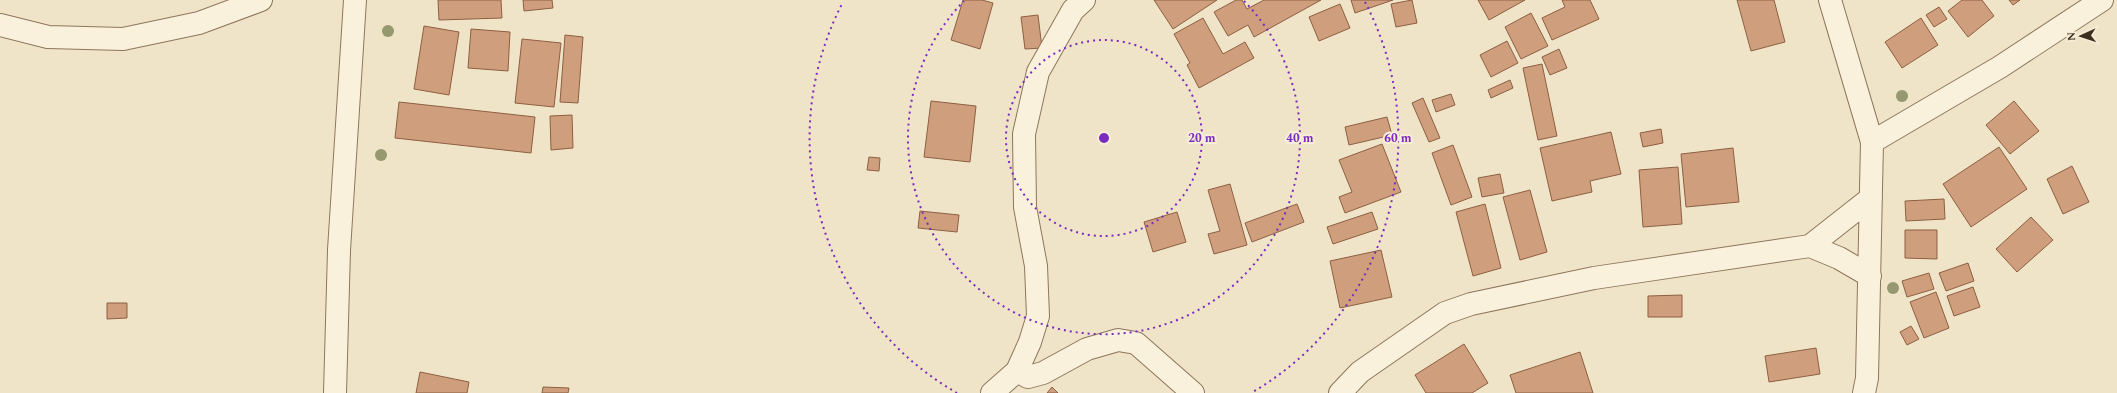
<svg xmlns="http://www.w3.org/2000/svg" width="2117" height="393" font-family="Spectral,serif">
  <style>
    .building { fill: #cf9f7d; stroke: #8d5f41 }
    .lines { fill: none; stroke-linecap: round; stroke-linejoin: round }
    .minor-casing { stroke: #8d765c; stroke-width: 24 }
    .minor { stroke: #faf1dc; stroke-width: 22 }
    .tree { fill: #96986f }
    .ring { fill: none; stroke: #7b2cbf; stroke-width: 2; stroke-dasharray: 2 4 }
    .centre { fill: #7b2cbf; stroke: #f7eed8; stroke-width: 2 }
    .ring-label { font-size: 12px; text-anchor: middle; font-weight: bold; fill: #7b2cbf; stroke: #f7eed8; stroke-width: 4; stroke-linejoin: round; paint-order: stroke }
  </style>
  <rect width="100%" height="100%" fill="#f0e4c8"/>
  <path class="building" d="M438 0H501L502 18 439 20Z
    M523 0H552L553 8 524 11Z
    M963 0H982L993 3 980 49 951 40Z
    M1154 0H1217L1173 29Z
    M1236 0H1242L1247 9 1264 0H1321L1254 37 1248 25 1228 36 1214 12Z
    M1351 0H1393L1355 13Z
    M1412 0 1417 23 1396 27 1391 4Z
    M1478 0H1525L1489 20Z
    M1562 0H1590L1599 19 1552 40 1542 18 1565 7Z
    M1737 0H1774L1785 42 1751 51Z
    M1962 0H1982L1994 16 1968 37 1948 11Z
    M2009 0H2020L2013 5Z
    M1340 4 1350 28 1319 41 1309 17Z
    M1939 7 1947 19 1934 27 1926 15Z
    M1531 13 1548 46 1521 59 1505 27Z
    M1038 15 1042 48 1025 49 1021 17Z
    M1203 18 1223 54 1245 42 1254 58 1199 88 1187 65 1190 63 1174 34Z
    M1921 18 1938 45 1902 68 1885 42Z
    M424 26 459 32 449 95 414 89Z
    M471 29 510 32 508 71 468 68Z
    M565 35 583 37 578 103 560 102Z
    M522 39 561 43 554 107 515 103Z
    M1507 41 1518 63 1491 77 1480 55Z
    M1559 49 1567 68 1550 75 1542 57Z
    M1542 64 1557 136 1538 140 1523 68Z
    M1510 80 1513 88 1491 98 1488 90Z
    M1451 94 1455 105 1436 112 1432 100Z
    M1423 98 1440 138 1429 142 1412 103Z
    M931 101 976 106 970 162 924 157Z
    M2014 101 2039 131 2010 154 1986 125Z
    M399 102 535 117 531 153 395 138Z
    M572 115 573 148 551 150 550 116Z
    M1387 117 1392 135 1349 145 1345 127Z
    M1661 129 1663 143 1643 147 1640 133Z
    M1611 132 1621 174 1590 181 1592 192 1552 201 1540 148Z
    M1382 144 1401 192 1345 213 1339 197 1352 192 1339 160Z
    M1453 145 1472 197 1451 205 1432 153Z
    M1999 147 2027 189 1971 227 1943 184Z
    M1733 148 1739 202 1686 207 1681 154Z
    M869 157 880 158 879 171 867 170Z
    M2072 166 2089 202 2063 214 2047 179Z
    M1678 167 1682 224 1643 227 1639 170Z
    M1500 174 1504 193 1482 197 1478 178Z
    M1230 184 1247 245 1214 254 1208 234 1220 231 1208 190Z
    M1530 190 1547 252 1520 260 1503 197Z
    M1944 199 1945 219 1906 221 1905 201Z
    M1297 204 1304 222 1252 242 1245 223Z
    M1485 204 1501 268 1473 276 1456 212Z
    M920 211 959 215 957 232 918 228Z
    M1177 212 1186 242 1153 252 1144 222Z
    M1372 212 1378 229 1333 244 1327 227Z
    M2031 217 2053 240 2017 272 1996 249Z
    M1905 230H1937V259L1905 258Z
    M1381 250 1392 297 1340 308 1330 261Z
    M1968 263 1974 281 1946 291 1939 273Z
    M1929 273 1934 289 1907 297 1902 281Z
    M1973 287 1980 307 1954 316 1947 296Z
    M1936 292 1949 328 1924 338 1910 302Z
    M1682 295V317H1648V296Z
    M107 303H127V318L107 319Z
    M1911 326 1919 339 1907 345 1900 332Z
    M1464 344 1488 383 1472 393H1426L1415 375Z
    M1816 348 1820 374 1769 382 1765 356Z
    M1580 352 1593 393H1516L1510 375Z
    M420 372 469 382 467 393H416Z
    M543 387 569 388 568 393H542Z
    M1052 387 1058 393H1047Z"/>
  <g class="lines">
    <defs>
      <path id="minor" d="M1830 0 1872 142 1867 378 1864 393
        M0 25 48 37 123 39 199 23 261 0
        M1872 142 2000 67 2102 0
        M1810 246 1871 198
        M1017 371 1028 377 1043 373 1087 349 1118 340 1136 343 1193 393
        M335 393 339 250 355 0
        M992 393 1017 371 1030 342 1038 316 1036 266 1025 207 1024 134 1038 72 1073 10 1084 0
        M1340 393 1360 372 1445 313 1471 304 1594 278 1810 246 1839 258 1870 276"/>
    </defs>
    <use href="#minor" class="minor-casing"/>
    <use href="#minor" class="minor"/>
  </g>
  <g class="tree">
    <circle cx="388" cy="31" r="6"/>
    <circle cx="1902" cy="96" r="6"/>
    <circle cx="381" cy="155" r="6"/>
    <circle cx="1893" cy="288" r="6"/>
  </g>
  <g class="ring">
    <circle cx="1104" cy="138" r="98"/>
    <path d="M1244 1A196 196 0 1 1 964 1"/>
    <path d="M957 393A294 294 0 0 1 843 2M1365 2A294 294 0 0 1 1251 393"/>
  </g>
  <circle cx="1104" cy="138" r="6" class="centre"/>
  <g class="ring-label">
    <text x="1202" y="142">20 m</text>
    <text x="1300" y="142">40 m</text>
    <text x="1398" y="142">60 m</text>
  </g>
  <g transform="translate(2081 36) rotate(267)" stroke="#f7eed8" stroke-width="3" paint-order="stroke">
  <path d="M0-3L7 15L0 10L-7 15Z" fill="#3d2e20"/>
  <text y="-6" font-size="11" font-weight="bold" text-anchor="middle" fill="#3d2e20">N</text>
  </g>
</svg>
